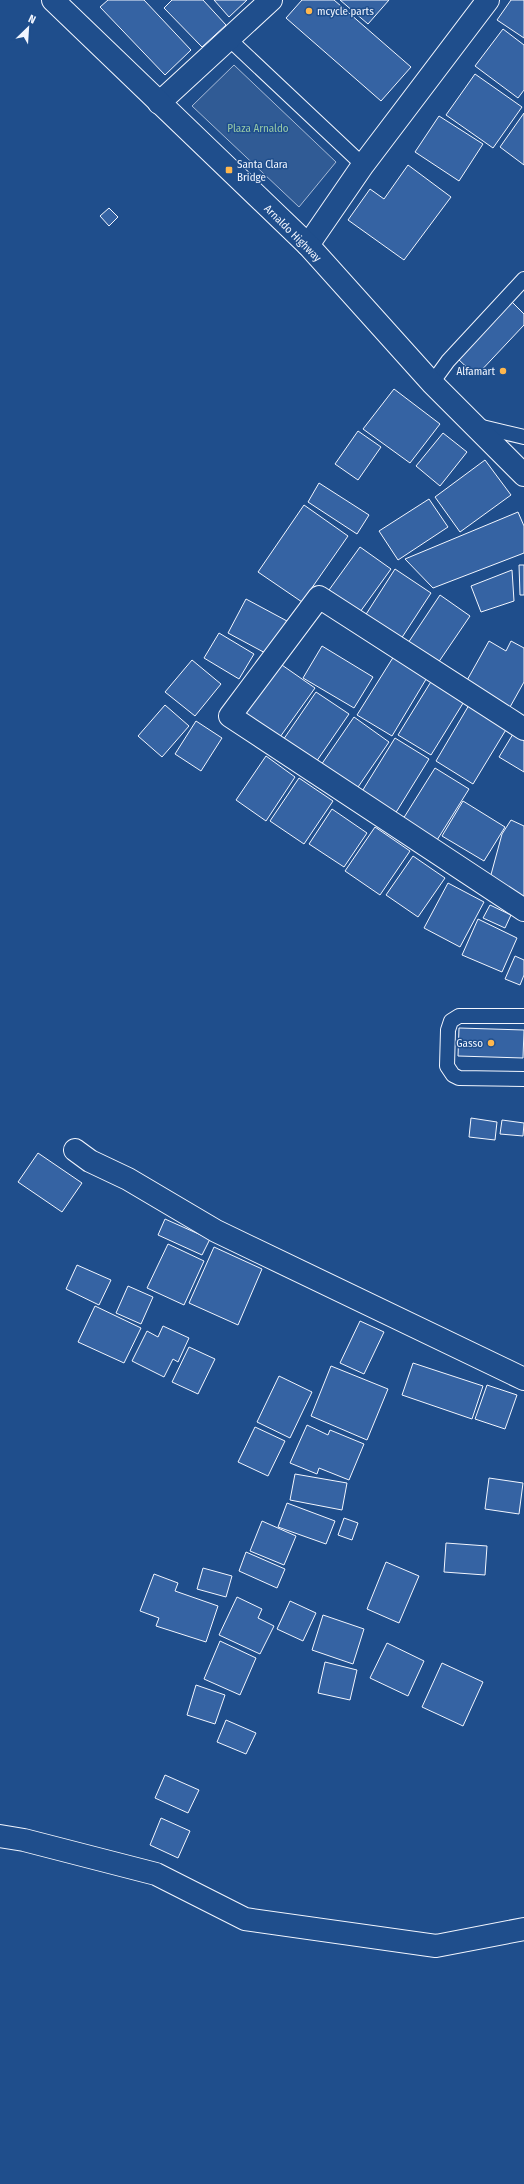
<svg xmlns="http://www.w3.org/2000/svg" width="524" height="2184" font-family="'Fira Sans Condensed',sans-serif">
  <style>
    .built { fill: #305b95; stroke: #a8bbd7 }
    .building { fill: #3563a3; stroke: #f2f6ff }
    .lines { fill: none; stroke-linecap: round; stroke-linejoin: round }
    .lane-casing { stroke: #f2f6ff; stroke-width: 16 }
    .street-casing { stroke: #f2f6ff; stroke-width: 24 }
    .secondary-casing { stroke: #f2f6ff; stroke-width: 24 }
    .lane { stroke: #1f4e8c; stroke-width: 14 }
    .street { stroke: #1f4e8c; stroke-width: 22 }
    .secondary { stroke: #1f4e8c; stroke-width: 22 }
    .poi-dot { fill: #ffb74d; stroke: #1f4e8c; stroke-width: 1.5 }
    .labels { text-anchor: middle; stroke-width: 3; stroke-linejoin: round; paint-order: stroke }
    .poi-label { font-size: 11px; fill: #f2f6ff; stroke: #1f4e8c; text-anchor: start }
    .park-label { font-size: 11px; fill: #97c8a6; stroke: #1f4e8c }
    .street-label { font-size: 11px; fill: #f2f6ff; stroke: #1f4e8c }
  </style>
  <rect width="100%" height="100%" fill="#1f4e8c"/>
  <path class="built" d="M234 65 336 162 299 207 192 106Z"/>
  <path class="building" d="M108 0H144L191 50 165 75 100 7Z
    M172 0H203L226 25 202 47 164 8Z
    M214 0H247L229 17Z
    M302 0H334L411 67 381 101 286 18Z
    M340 0H389L368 24Z
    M511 0H524V38L497 20Z
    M503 29 524 45V90L518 98 475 66Z
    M475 74 522 107 493 148 446 115Z
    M524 113V165L500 147Z
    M439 116 483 144 459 181 415 152Z
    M408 165 451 197 404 260 348 220 370 189 384 199Z
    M109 208 118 217 109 226 100 216Z
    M511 301 524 314V325L476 376 457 358Z
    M394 389 440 424 410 463 363 429Z
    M358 431 381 447 358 480 335 464Z
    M443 433 467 452 440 486 416 466Z
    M485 460 511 495 460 532 435 497Z
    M319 483 369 515 357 534 308 502Z
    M429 499 448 527 398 560 379 531Z
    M304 505 348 536 302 602 258 572Z
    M518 512 524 526V553L433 588 405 559Z
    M360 547 391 569 360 612 329 590Z
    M519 565H524V595H520Z
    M395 569 431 593 399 642 363 619Z
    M512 570 514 601 481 612 471 586Z
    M440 595 470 616 438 663 408 643Z
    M246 599 287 621 269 655 228 633Z
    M219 633 254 654 239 679 204 658Z
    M489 641 506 651 511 641 524 648V682L510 707 466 682Z
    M322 646 373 677 354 708 303 678Z
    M394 656 428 676 392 736 357 715Z
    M192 660 221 684 195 716 165 692Z
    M279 663 315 688 280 737 244 712Z
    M432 680 465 700 431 755 398 735Z
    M316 692 349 714 314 765 281 743Z
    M165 705 189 726 162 757 138 736Z
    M469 705 507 728 473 784 436 761Z
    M354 717 389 742 356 790 321 765Z
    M196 721 222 738 201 771 175 754Z
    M513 734 524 740V772L499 757Z
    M395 738 429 759 395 814 361 793Z
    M266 756 295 777 266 821 236 800Z
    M435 768 469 789 437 840 403 819Z
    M299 778 333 801 304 844 270 821Z
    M463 801 505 827 484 861 442 836Z
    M332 809 367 833 344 867 309 844Z
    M511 820 524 826V897L489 882 502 834Z
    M375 827 410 851 380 895 345 871Z
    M413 856 445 878 418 917 386 895Z
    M448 883 484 902 460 947 424 928Z
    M490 905 511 915 505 928 483 918Z
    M478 919 517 938 502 972 462 955Z
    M515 956 524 960V975L520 985 505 979Z
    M459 1028 524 1030 523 1058 458 1056Z
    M471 1118 497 1122 495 1140 469 1137Z
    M502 1120 524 1123 523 1136 500 1134Z
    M38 1153 82 1183 62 1212 18 1182Z
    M165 1219 210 1239 202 1255 158 1235Z
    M168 1244 204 1261 184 1305 147 1288Z
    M214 1247 262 1269 238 1325 189 1303Z
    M77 1265 111 1280 99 1305 66 1289Z
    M128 1286 153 1297 141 1324 116 1313Z
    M95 1306 141 1328 124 1363 78 1342Z
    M360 1321 384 1332 364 1374 340 1363Z
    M163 1326 189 1338 178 1362 173 1359 164 1377 132 1361 147 1331 158 1337Z
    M189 1347 215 1359 198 1394 172 1382Z
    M413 1363 483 1386 472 1419 402 1395Z
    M331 1366 388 1389 367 1440 311 1416Z
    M279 1376 312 1392 290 1438 257 1422Z
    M487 1385 517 1395 505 1429 475 1419Z
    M307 1425 328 1435 330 1430 364 1444 349 1480 319 1468 317 1474 290 1463Z
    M255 1427 285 1441 268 1476 238 1462Z
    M295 1474 347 1483 342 1510 290 1500Z
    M489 1478 523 1483 519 1514 485 1509Z
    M287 1503 335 1521 326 1544 278 1527Z
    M344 1518 358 1523 352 1540 338 1535Z
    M262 1521 296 1536 284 1565 250 1551Z
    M446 1543 487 1546 485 1575 444 1572Z
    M246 1552 285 1569 277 1588 239 1571Z
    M386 1562 419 1576 399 1623 367 1609Z
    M203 1568 232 1576 226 1597 197 1589Z
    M154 1574 178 1583 175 1591 218 1606 206 1642 156 1626 159 1618 140 1611Z
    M237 1597 262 1609 258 1618 274 1626 260 1654 219 1635Z
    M290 1601 316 1613 303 1641 277 1629Z
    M323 1615 364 1629 353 1664 312 1650Z
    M220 1641 256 1658 240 1695 204 1679Z
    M387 1643 424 1661 408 1696 370 1678Z
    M325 1662 357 1670 350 1700 318 1693Z
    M442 1663 483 1682 463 1726 422 1707Z
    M196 1685 225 1695 215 1724 187 1715Z
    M226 1720 256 1733 246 1754 217 1742Z
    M165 1775 199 1790 188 1813 155 1798Z
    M161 1818 190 1831 178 1858 150 1845Z"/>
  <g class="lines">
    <defs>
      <path id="lane" d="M229 39 363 165
        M432 383 448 361 524 279
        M478 426 524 437
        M524 1016H459L451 1021 448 1030 447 1066 453 1075 459 1078 524 1079"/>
      <path id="street" d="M159 103 271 0
        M308 245 363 165 488 0
        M524 729 319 597 230 716 524 910
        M75 1150 90 1161 128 1179 216 1231 524 1379
        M0 1836 24 1840 156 1874 245 1919 436 1946 524 1929"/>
      <path id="secondary" d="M53 0 308 245 432 383 524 475"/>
    </defs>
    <use href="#lane" class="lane-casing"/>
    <use href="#street" class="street-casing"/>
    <use href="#secondary" class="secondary-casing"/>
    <use href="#lane" class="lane"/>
    <use href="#street" class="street"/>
    <use href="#secondary" class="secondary"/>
  </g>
  <g class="poi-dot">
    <circle cx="309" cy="11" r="4"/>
    <rect x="225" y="166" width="8" height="8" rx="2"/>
    <circle cx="503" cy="371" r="4"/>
    <circle cx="491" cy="1043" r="4"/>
  </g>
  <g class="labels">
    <g class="poi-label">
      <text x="317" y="15">mcycle parts</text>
      <text x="237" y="168">Santa Clara<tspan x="237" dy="13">Bridge</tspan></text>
      <text x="495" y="375" text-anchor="end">Alfamart</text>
      <text x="483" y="1047" text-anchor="end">Gasso</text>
    </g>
    <g class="park-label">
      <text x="258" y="132">Plaza Arnaldo</text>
    </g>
    <g class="street-label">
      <text transform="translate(293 233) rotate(45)" y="4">Arnaldo Highway</text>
    </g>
  </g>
  <g transform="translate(28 28) rotate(25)" stroke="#1f4e8c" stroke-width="3" paint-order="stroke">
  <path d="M0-3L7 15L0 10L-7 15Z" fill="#f2f6ff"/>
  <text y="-6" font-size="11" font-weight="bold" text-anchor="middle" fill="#f2f6ff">N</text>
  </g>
</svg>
